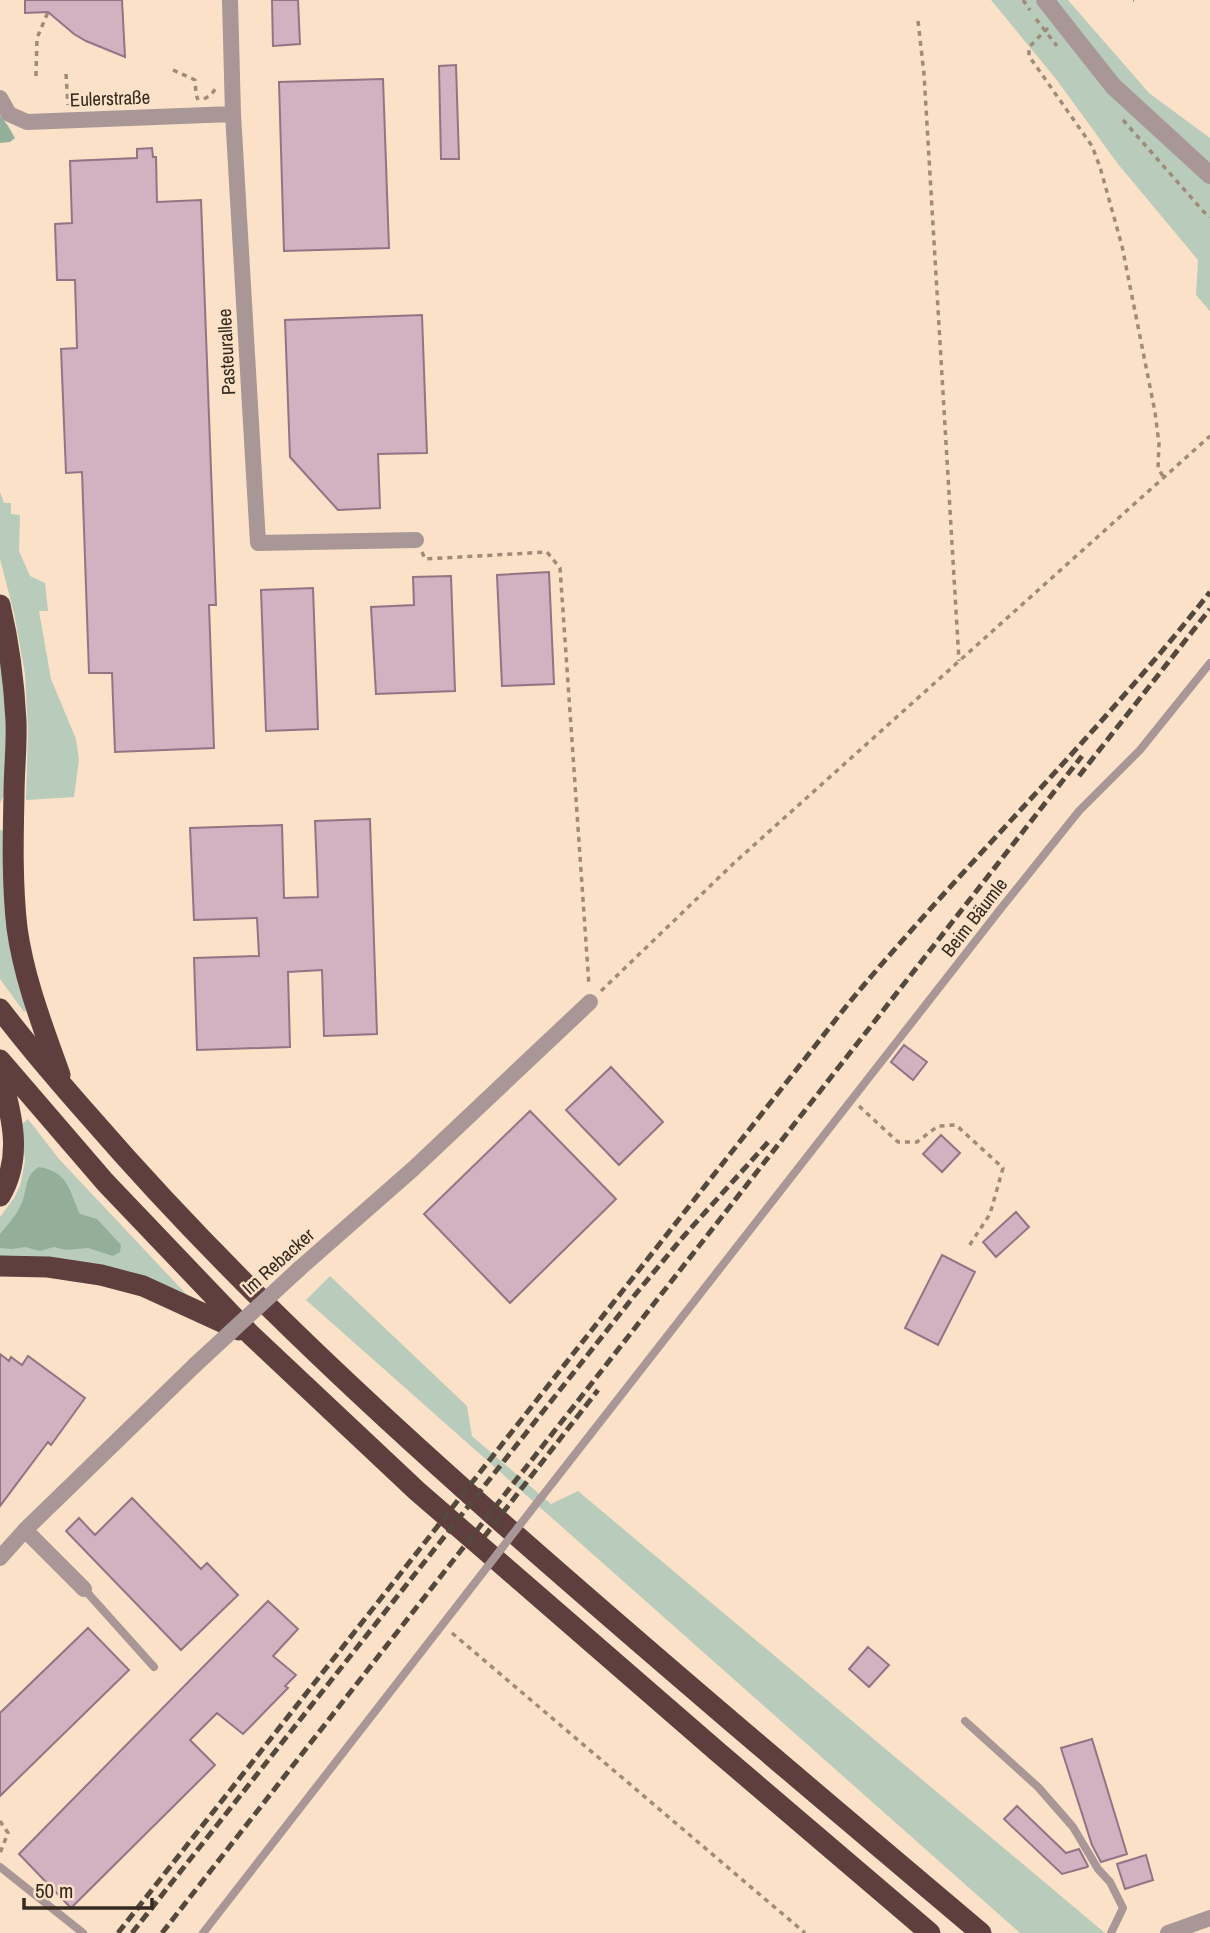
<svg xmlns="http://www.w3.org/2000/svg" width="1210" height="1933" font-family="'Archivo Narrow',sans-serif">
  <style>
    .green { fill: #b9ccbc }
    .forest { fill: #93af99 }
    .building { fill: #d2b1c1; stroke: #937484; stroke-width: 2 }
    .lines { fill: none; stroke-linecap: round; stroke-linejoin: round }
    .path { stroke: #9e8b79; stroke-width: 3.5; stroke-dasharray: 5 5; stroke-linecap: butt }
    .service { stroke: #a89796; stroke-width: 8 }
    .minor { stroke: #a89796; stroke-width: 16 }
    .tertiary { stroke: #a89796; stroke-width: 18 }
    .motorway { stroke: #5f3f3e; stroke-width: 21 }
    .rail { stroke: #55483c; stroke-width: 5; stroke-dasharray: 10 5; stroke-linecap: butt }
    .service-bridge { stroke: #a89796; stroke-width: 8 }
    .minor-bridge { stroke: #a89796; stroke-width: 16 }
    .labels { text-anchor: middle; stroke-width: 5; stroke-linejoin: round; paint-order: stroke }
    .street-label { font-size: 19px; fill: #342a20; stroke: #fbe1c7 }
  </style>
  <rect width="100%" height="100%" fill="#fbe1c7"/>
  <path class="green" d="M991 0H1068L1149 93 1210 138V311L1196 295 1198 260 1118 164 1056 79Z
    M0 492 4 503H11V514L20 515 19 551 30 576 45 583 48 611H39L51 679 76 739 79 760 74 797 26 800 28 730 25 674 14 613 0 559Z
    M0 648 8 702 5 794 0 803Z
    M0 830 7 831 30 1008 24 1012 0 979Z
    M28 1119 59 1159 187 1295 0 1258V1217L14 1198 20 1186 25 1161 22 1124Z
    M330 1276 467 1406 472 1436 551 1504 578 1491 1105 1933H1020L306 1300Z"/>
  <path class="forest" d="M0 115 8 126 15 138 10 142 0 143Z
    M39 1167C69 1172 69 1191 80 1214L97 1219 121 1245 120 1252 113 1256 88 1248 66 1250 54 1247 40 1251 25 1247 12 1249 0 1248V1234C7 1225 15 1217 20 1207 28 1193 23 1176 39 1167Z"/>
  <path class="building" d="M25 0H122L125 57 86 41 74 34 48 12 25 13Z
    M272 0H298L300 44 273 46Z
    M456 65 459 159H441L439 66Z
    M383 79 389 248 284 251 279 82Z
    M152 148 153 157H156L157 202 201 200 216 605H209L214 748 115 752 112 673H89L82 472 66 473 61 349 77 348 75 280H57L55 224 72 223 70 161 137 158V149Z
    M422 315 427 453 378 454 380 508 338 510 290 457 285 320Z
    M549 572 554 684 502 686 497 575Z
    M451 576 455 691 376 694 371 607 414 605 413 577Z
    M313 588 318 729 266 731 261 590Z
    M370 819 377 1034 324 1036 322 970 288 972 290 1047 197 1050 194 958 259 956 257 918 194 920 190 828 282 825 284 898 318 897 315 821Z
    M904 1045 927 1062 913 1080 891 1062Z
    M611 1067 663 1122 619 1165 566 1110Z
    M530 1111 616 1199 510 1303 424 1214Z
    M941 1135 960 1153 942 1172 923 1154Z
    M1016 1212 1029 1227 996 1257 983 1242Z
    M942 1255 975 1272 938 1345 905 1328Z
    M0 1354 9 1361 11 1357 22 1365 28 1356 85 1398 51 1445 48 1442 0 1506Z
    M132 1498 201 1569 207 1563 238 1595 181 1650 66 1531 79 1518 95 1535Z
    M268 1601 298 1629 273 1656 296 1675 285 1686 288 1688 243 1734 217 1713 190 1740 215 1765 71 1908 19 1854Z
    M88 1628 129 1670 0 1796V1713Z
    M868 1647 889 1665 869 1687 849 1669Z
    M1092 1739 1127 1854 1101 1862 1092 1845 1061 1748Z
    M1017 1806 1066 1853 1079 1849 1088 1866 1087 1867 1062 1874 1004 1819Z
    M1146 1855 1153 1880 1125 1889 1117 1864Z"/>
  <g class="lines">
    <path class="path" d="M1023 0 1030 10
      M1133 0H1134
      M1036 19 1057 46
      M918 21 924 74 959 661
      M1048 28 1029 47V56L1092 146 1100 167 1122 246 1155 412 1159 444 1158 468 1164 478
      M173 70 195 80 196 94 198 100
      M66 74 68 105
      M36 76 37 38 48 12
      M204 99 211 95 216 88
      M1123 120 1204 212 1210 217
      M422 552 425 559 547 552 560 568 589 986
      M601 991 734 863 1210 436
      M859 1106 898 1142H917L938 1126 956 1125 1003 1168 990 1214 967 1249
      M452 1633 805 1933
      M0 1821 8 1833 0 1853"/>
    <path class="service" d="M540 1499 1002 907 1079 811 1140 750 1210 663
      M84 1589 154 1667
      M965 1721 1038 1787 1073 1827 1098 1869 1110 1882 1123 1908 1111 1933
      M0 1867 83 1933
      M203 1933 467 1593"/>
    <path class="minor" d="M230 0 233 114 258 543 416 540
      M0 98 9 114 27 122 233 114
      M299 1269 413 1169 590 1002
      M25 1530 84 1589
      M0 1558 25 1530 195 1365
      M1168 1933 1210 1918"/>
    <path class="tertiary" d="M1045 0 1113 86 1210 175"/>
    <path class="motorway" d="M0 605C9 643 14 681 16 721 17 746 14 770 14 795 13 838 12 884 17 928 24 979 43 1027 60 1075
      M0 1009C29 1047 60 1083 91 1118 207 1252 335 1374 466 1491 635 1641 808 1787 981 1933
      M0 1060 105 1182 251 1335 417 1491 719 1753 930 1933
      M0 1071C11 1114 24 1156 0 1196
      M0 1266 48 1267 101 1275 143 1286 239 1330"/>
    <path class="rail" d="M1079 776 1210 609
      M484 1537 598 1390
      M118 1933 848 1004C965 863 1097 736 1210 592
      M132 1933 634 1296 683 1237 770 1140
      M162 1933 1082 756"/>
    <path class="service-bridge" d="M467 1593 540 1499"/>
    <path class="minor-bridge" d="M195 1365 299 1269"/>
  </g>
  <g class="labels">
    <g class="street-label">
      <text transform="translate(110 98) rotate(-2)" y="7">Eulerstraße</text>
      <text transform="translate(226 352) rotate(-93)" y="7">Pasteurallee</text>
      <text transform="translate(974 917) rotate(-52)" y="7">Beim Bäumle</text>
      <text transform="translate(278 1261) rotate(-42)" y="7">Im Rebacker</text>
    </g>
  </g>
  <path d="M24 1898v10h128v-10" fill="none" stroke="#342a20" stroke-width="3.5"/>
  <text x="35" y="1898" font-size="21" fill="#342a20" stroke="#fbe1c7" stroke-width="5" paint-order="stroke">50 m</text>
</svg>
